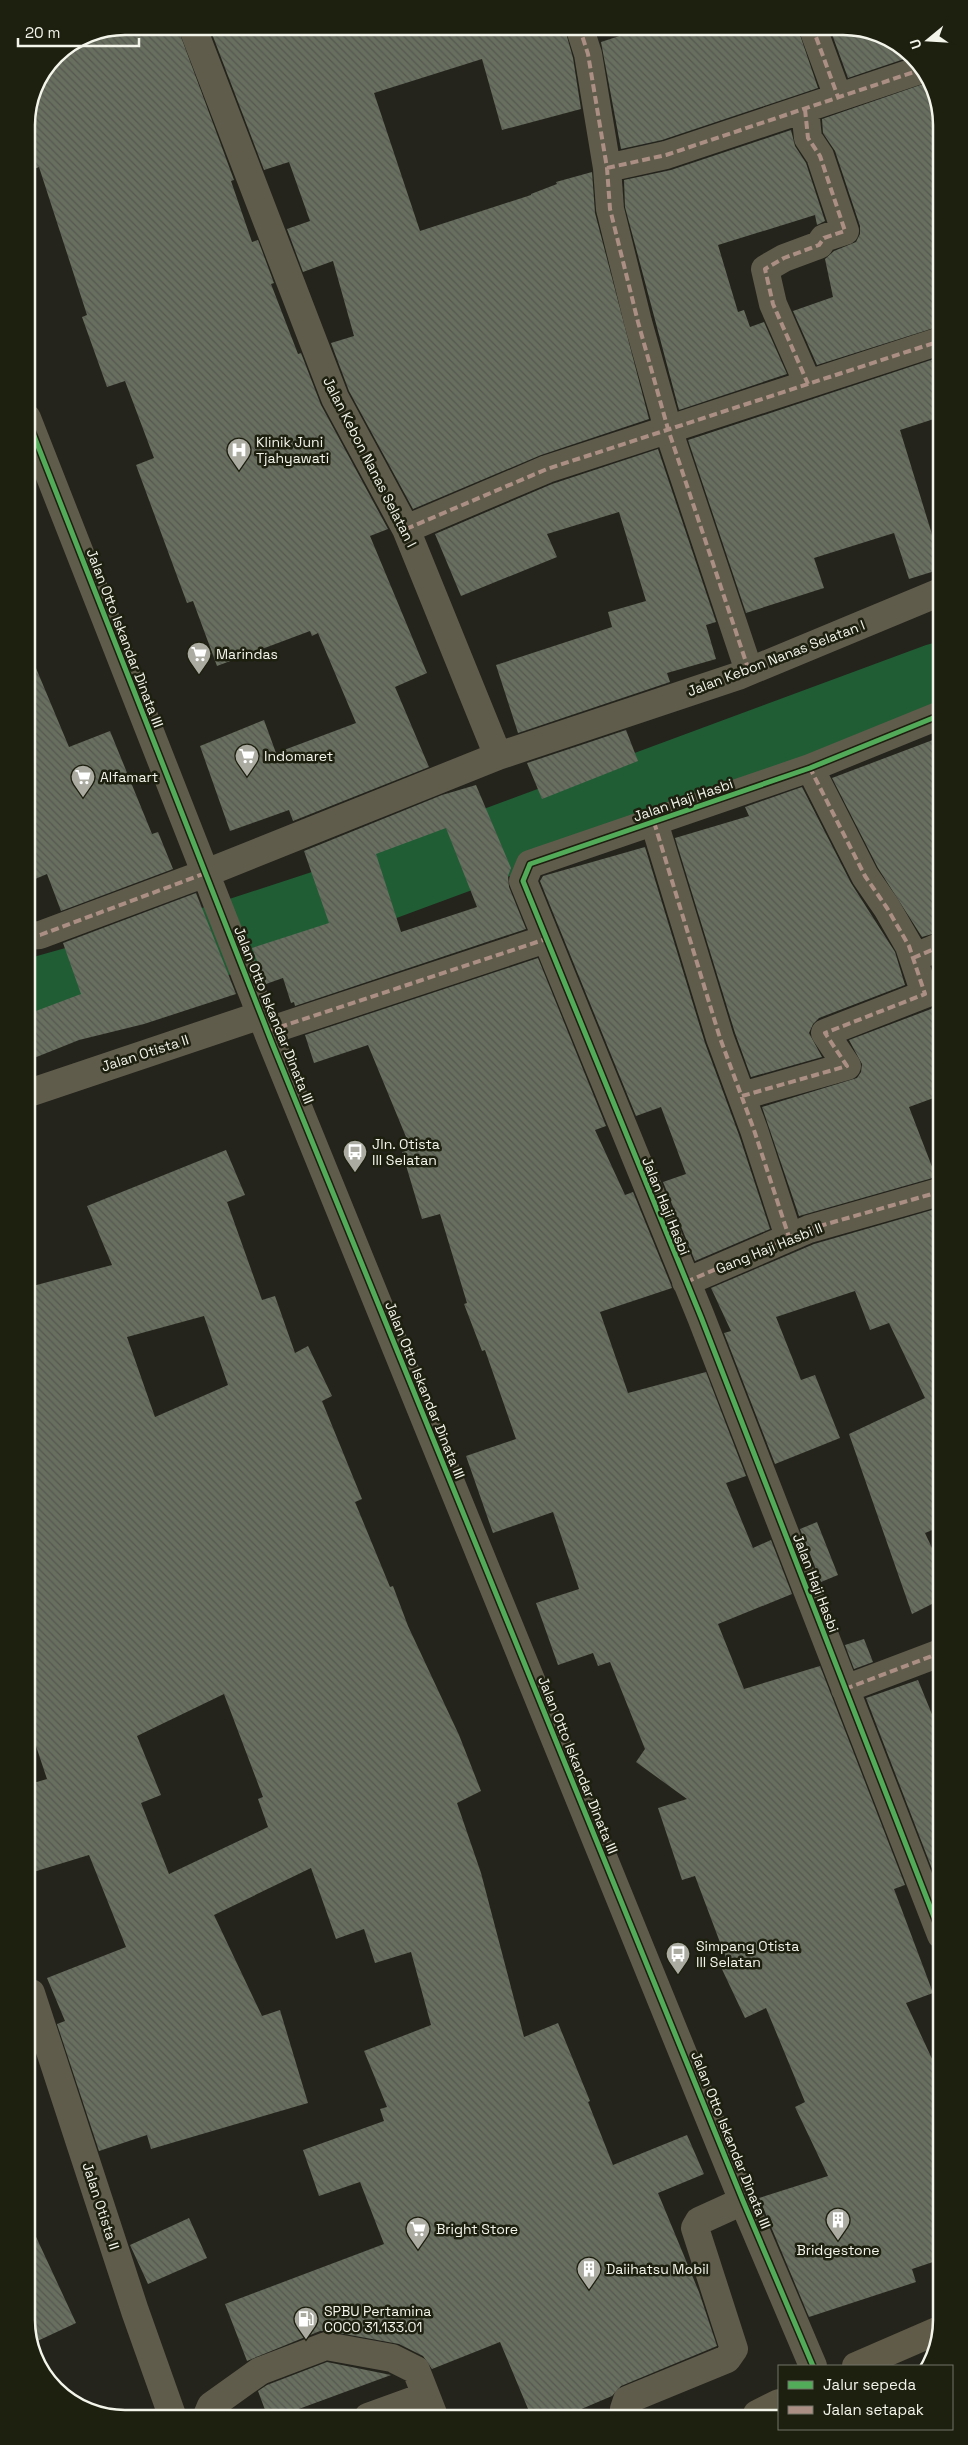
<svg xmlns="http://www.w3.org/2000/svg" width="968" height="2445" font-family="'Space Grotesk',sans-serif">
  <style>
    .lines { fill: none; stroke-linecap: round; stroke-linejoin: round }
    .river { stroke: #205d35; stroke-width: 72 }
    .building { fill: url(#building-back-hatch); fill-rule: evenodd }
    .minor { stroke: #605c4c; stroke-width: 28 }
    .major { stroke: #605b48; stroke-width: 28 }
    .quiet { stroke: #ac8f84; stroke-width: 4; stroke-dasharray: 8 4; stroke-linecap: butt }
    .cycleway-casing { stroke: #1d1f0f; stroke-width: 8 }
    .cycleway { stroke: #51ab58; stroke-width: 5 }
    .labels { text-anchor: middle; stroke-width: 5; stroke-linejoin: round; paint-order: stroke }
    .poi-label { font-size: 14px; fill: #f3f4ea; stroke: #1d1f0f; text-anchor: start }
    .street-label { font-size: 14px; fill: #f3f4ea; stroke: #1d1f0f }
    .rim { fill: none; stroke: #f3f4ea; stroke-width: 2.5 }
  </style>
  <defs>
    <pattern id="building-back-hatch" width="6" height="6" patternUnits="userSpaceOnUse" patternTransform="scale(1.25)"><rect width="6" height="6" fill="#686f5f"/><path d="M-1 5l2 2M0 0l6 6M5-1l2 2" fill="none" stroke="#555850"/></pattern>
  </defs>
  <rect width="100%" height="100%" fill="#24241c"/>
  <g class="lines">
    <path class="river" d="M28 996 174 955 336 902 938 679"/>
  </g>
  <path class="building" d="M125 26H177L234 180 231 181 252 242 258 240 274 283 271 284 298 354 301 353 321 405 388 529 370 536 427 673 395 687 429 767 293 821 289 810 230 831 200 746 264 720 276 753 356 723 318 633 312 636 310 631 217 666 193 601 187 603 136 465 154 458 125 381 107 387 82 317 87 315 39 167 27 172 26 119 34 87 55 55 87 34Z
    M209 26H564L573 58 581 109 502 130 482 59 374 93 420 231 531 195V194L557 184 556 182 592 172 595 213 649 419 541 455 413 509 349 391 331 343 354 336 333 261 303 272 287 229 310 221 289 162 264 170Z
    M650 26H797L818 88 662 140 621 149 601 42Z
    M829 26H850L903 47 910 57 848 78Z
    M929 82 937 93V327L817 365 793 311 833 297 825 259 834 251 856 242 860 234V226L835 151 823 133 822 119Z
    M791 130 795 146 806 163 825 221 817 225 815 215 718 245 738 312 744 310 750 327 764 322 787 374 679 410 625 207 624 180 671 170Z
    M937 358V418L900 430 938 554V570L909 579 894 533 814 558 824 588 746 613 688 440Z
    M658 449 716 622 706 625 716 659 667 673 670 682 518 733 496 665 612 627 608 612 646 601 619 512 547 534 557 557 461 596 435 534 552 484Z
    M28 649 69 747 110 731 152 834 158 832 173 869 61 911 47 874 28 882Z
    M626 730 638 761 542 799 527 763Z
    M938 738 939 932 922 937 878 868 832 778Z
    M476 785 511 868 508 876 509 887 526 929 295 1006 294 1002 291 1003 283 978 266 984 252 948 329 923 304 851 442 795ZM446 828 477 907 401 932 376 854Z
    M802 787 851 883 895 952 905 985 819 1018 813 1024 809 1033 822 1057 751 1077 735 1033 675 838 749 816 745 807Z
    M645 847 705 1043 739 1135 770 1229 695 1261 663 1182 686 1174 661 1107 636 1116 540 881 543 876Z
    M196 893 236 994 144 1024 79 1040 29 1060 28 1014 81 994 63 943Z
    M538 958 606 1126 595 1130 625 1195 633 1192 671 1285 672 1288 600 1312 628 1393 706 1372 746 1476 726 1483 753 1548 771 1540 792 1594 718 1624 744 1689 820 1666 905 1885 894 1889 933 1993 906 2003 941 2078 942 2259 912 2269 916 2282 809 2317 759 2198 828 2176 795 2107 805 2102 766 2008 745 2018 720 1965 727 1961 695 1876 682 1880 658 1808 687 1799 636 1762 645 1749 610 1662 598 1666 593 1653 558 1665 536 1603 579 1589 553 1512 493 1533 466 1456 516 1439 485 1350 482 1351 464 1304 467 1303 440 1214 422 1219 402 1152 411 1149 368 1045 314 1063 305 1035Z
    M939 1001V1096L909 1107 936 1177 799 1216 762 1107 857 1078 861 1072 862 1064 849 1040 931 1009Z
    M226 1150 245 1195 227 1202 262 1300 275 1296 295 1353 308 1346 332 1396 322 1401 362 1499 355 1502 390 1587 393 1586 408 1626 459 1735 481 1791 457 1803 481 1873 524 2037 558 2023 590 2101 588 2102 613 2165 687 2135 704 2174 658 2193 699 2292 717 2346 621 2386 612 2396 565 2416H531L500 2342 432 2369 423 2356 399 2344 328 2331H320L247 2361 225 2304 384 2244 360 2182 319 2196 303 2150 384 2121 380 2109 387 2107 364 2051 431 2025 411 1952 375 1963 364 1929 336 1939 311 1868 214 1915 262 2016 280 2010 308 2103 151 2149 147 2135 99 2151 57 2024 65 2021 47 1978 126 1947 89 1855 30 1873V1784L47 1779 30 1728 29 1287 112 1265 87 1206ZM204 1316 228 1385 155 1417 127 1337ZM224 1694 263 1797 258 1799 268 1827 169 1874 141 1803 161 1795 137 1736Z
    M939 1208 940 1527 925 1533 940 1565V1600L912 1614 849 1434 925 1398 889 1323 870 1330 855 1291 776 1317 801 1380 815 1375 840 1438 775 1464 724 1333 731 1331 711 1288 814 1244Z
    M817 1522 838 1575 821 1582 800 1529Z
    M864 1639 873 1662 854 1669 845 1645Z
    M918 1680 940 1734 941 1872 934 1874 866 1698Z
    M189 2218 207 2258 148 2284 130 2245Z
    M31 2226 76 2323 31 2344Z
    M327 2362 391 2375 277 2417 268 2418 258 2391 267 2385Z"/>
  <g class="lines">
    <path class="minor" d="M192 26 335 398 406 529 498 756
      M579 26 588 54 607 168 610 209 638 322 668 429 749 671
      M812 26 838 97
      M805 109 808 138 820 156 845 231 824 238 819 245 784 258 765 269 773 304 808 384
      M607 168 666 155 920 70
      M27 418 272 1043 743 2201 813 2366
      M406 529 547 469 937 342
      M938 716 810 768 530 864 523 881 701 1317 941 1935
      M654 822 720 1038 754 1130 789 1237
      M28 936 40 935 206 873 498 756 738 676 938 593
      M913 958 939 947
      M268 1031 546 939
      M29 1093 261 1015
      M742 1096 847 1066 825 1033 925 994 909 946 887 908 865 876 810 768
      M686 1282 809 1229 939 1192
      M845 1689 940 1653
      M31 1993 135 2311 173 2418
      M626 2415 624 2409 627 2400 727 2359 734 2349 695 2228 699 2221 743 2201
      M368 2417 426 2396
      M206 2418 211 2406 260 2371 326 2346 392 2358 416 2370 434 2416"/>
    <path class="major" d="M856 2366 939 2330
      M757 2414 779 2403"/>
    <path class="quiet" d="M579 26 588 54 607 168 610 209 638 322 668 429 749 671
      M812 26 838 97
      M805 109 808 138 820 156 845 231 824 238 819 245 784 258 765 269 773 304 808 384
      M607 168 666 155 920 70
      M406 529 547 469 937 342
      M654 822 720 1038 754 1130 789 1237
      M28 936 40 935 206 873
      M913 958 939 947
      M268 1031 546 939
      M742 1096 847 1066 825 1033 925 994 909 946 887 908 865 876 810 768
      M686 1282 809 1229 939 1192
      M845 1689 940 1653"/>
    <defs>
      <path id="cycleway" d="M27 418 272 1043 743 2201 813 2366
        M938 716 810 768 530 864 523 881 701 1317 941 1935"/>
    </defs>
    <use href="#cycleway" class="cycleway-casing"/>
    <use href="#cycleway" class="cycleway"/>
  </g>
  <defs>
    <symbol id="hospital-pin" viewBox="-11 -11 22 30"><path d="M0 17L-7.5 6A9.5 9.5 0 1 1 7.5 6Z" fill="#ababa2" stroke="#1d1f0f"/><path d="M-5-5h3v3.5h4V-5h3V5h-3V1.5h-4V5h-3Z" fill="#fff"/></symbol>
    <symbol id="supermarket-pin" viewBox="-11 -11 22 30"><path d="M0 17L-7.5 6A9.5 9.5 0 1 1 7.5 6Z" fill="#ababa2" stroke="#1d1f0f"/><path d="M-6-5.5h2.5l.6 2H6L4.5 2H-2.5L-4.4-4H-6ZM-1.5 3.2a1.3 1.3 0 1 0 .1 0ZM3 3.2a1.3 1.3 0 1 0 .1 0Z" fill="#fff"/></symbol>
    <symbol id="bus-pin" viewBox="-11 -11 22 30"><path d="M0 17L-7.5 6A9.5 9.5 0 1 1 7.5 6Z" fill="#ababa2" stroke="#1d1f0f"/><path d="M-5-6H5V4H4V6H2V4H-2V6H-4V4H-5ZM-3.5-4V0h7V-4ZM-3.5 1.2v1.5H-2V1.2ZM2 1.2v1.5H3.5V1.2Z" fill="#fff"/></symbol>
    <symbol id="building-pin" viewBox="-11 -11 22 30"><path d="M0 17L-7.5 6A9.5 9.5 0 1 1 7.5 6Z" fill="#ababa2" stroke="#1d1f0f"/><path d="M-4-6H4V6H1V3H-1V6H-4ZM-2.5-4.3h1.7v1.8h-1.7ZM.8-4.3h1.7v1.8H.8ZM-2.5-1h1.7V.8h-1.7ZM.8-1h1.7V.8H.8Z" fill="#fff"/></symbol>
    <symbol id="fuel-pin" viewBox="-11 -11 22 30"><path d="M0 17L-7.5 6A9.5 9.5 0 1 1 7.5 6Z" fill="#ababa2" stroke="#1d1f0f"/><path d="M-5.5-6h7V0h2V4h1.3V-2.5L3-4.5l.8-.8L6-3V5H2.5V1h-1V6h-7ZM-4.2-4.7v3.2H.2V-4.7Z" fill="#fff"/></symbol>
  </defs>
  <g fill-rule="evenodd">
    <use href="#hospital-pin" x="225" y="436" width="28" height="38"/>
    <use href="#supermarket-pin" x="185" y="640" width="28" height="38"/>
    <use href="#supermarket-pin" x="233" y="742" width="28" height="38"/>
    <use href="#supermarket-pin" x="69" y="763" width="28" height="38"/>
    <use href="#bus-pin" x="341" y="1138" width="28" height="38"/>
    <use href="#bus-pin" x="664" y="1940" width="28" height="38"/>
    <use href="#building-pin" x="824" y="2206" width="28" height="38"/>
    <use href="#supermarket-pin" x="404" y="2215" width="28" height="38"/>
    <use href="#building-pin" x="575" y="2255" width="28" height="38"/>
    <use href="#fuel-pin" x="292" y="2305" width="28" height="38"/>
  </g>
  <g class="labels">
    <g class="poi-label">
      <text x="256" y="447">Klinik Juni<tspan x="256" dy="16">Tjahyawati</tspan></text>
      <text x="216" y="659">Marindas</text>
      <text x="264" y="761">Indomaret</text>
      <text x="100" y="782">Alfamart</text>
      <text x="372" y="1149">Jln. Otista<tspan x="372" dy="16">III Selatan</tspan></text>
      <text x="696" y="1951">Simpang Otista<tspan x="696" dy="16">III Selatan</tspan></text>
      <text x="436" y="2234">Bright Store</text>
      <text x="838" y="2255" text-anchor="middle">Bridgestone</text>
      <text x="606" y="2274">Daiihatsu Mobil</text>
      <text x="324" y="2316">SPBU Pertamina<tspan x="324" dy="16">COCO 31.133.01</tspan></text>
    </g>
    <g class="street-label">
      <text transform="translate(370 462) rotate(63)" y="5">Jalan Kebon Nanas Selatan I</text>
      <text transform="translate(125 638) rotate(69)" y="5">Jalan Otto Iskandar Dinata III</text>
      <text transform="translate(776 658) rotate(-21)" y="5">Jalan Kebon Nanas Selatan I</text>
      <text transform="translate(683 800) rotate(-19)" y="5">Jalan Haji Hasbi</text>
      <text transform="translate(274 1015) rotate(68)" y="5">Jalan Otto Iskandar Dinata III</text>
      <text transform="translate(145 1053) rotate(-18)" y="5">Jalan Otista II</text>
      <text transform="translate(666 1206) rotate(68)" y="5">Jalan Haji Hasbi</text>
      <text transform="translate(769 1248) rotate(-22)" y="5">Gang Haji Hasbi II</text>
      <text transform="translate(425 1390) rotate(68)" y="5">Jalan Otto Iskandar Dinata III</text>
      <text transform="translate(816 1583) rotate(69)" y="5">Jalan Haji Hasbi</text>
      <text transform="translate(578 1765) rotate(68)" y="5">Jalan Otto Iskandar Dinata III</text>
      <text transform="translate(731 2140) rotate(68)" y="5">Jalan Otto Iskandar Dinata III</text>
      <text transform="translate(101 2206) rotate(72)" y="5">Jalan Otista II</text>
    </g>
  </g>
  <path d="M0 0H968V2445H0ZM125 35H843A90 90 0 0 1 933 125V2320A90 90 0 0 1 843 2410H125A90 90 0 0 1 35 2320V125A90 90 0 0 1 125 35Z" fill="#1d1f0f" fill-rule="evenodd"/>
  <path class="rim" d="M125 35H843A90 90 0 0 1 933 125V2320A90 90 0 0 1 843 2410H125A90 90 0 0 1 35 2320V125A90 90 0 0 1 125 35Z"/>
  <rect x="778" y="2365" width="175" height="65" fill="#1d1f0f" stroke="#737467"/>
  <rect x="788" y="2381" width="25" height="8" fill="#51ab58" stroke="#737467"/>
  <text x="823" y="2390" font-size="15" fill="#f3f4ea">Jalur sepeda</text>
  <rect x="788" y="2406" width="25" height="8" fill="#ac8f84" stroke="#737467"/>
  <text x="823" y="2415" font-size="15" fill="#f3f4ea">Jalan setapak</text>
  <g transform="translate(928 40) rotate(252)" stroke="#1d1f0f" stroke-width="4" paint-order="stroke">
  <path d="M0-4L9 19L0 12L-9 19Z" fill="#f3f4ea"/>
  <text y="-8" font-size="14" font-weight="bold" text-anchor="middle" fill="#f3f4ea">U</text>
  </g>
  <path d="M18 38v8h121v-8" fill="none" stroke="#f3f4ea" stroke-width="2.5"/>
  <text x="25" y="38" font-size="15" fill="#f3f4ea" stroke="#1d1f0f" stroke-width="4" paint-order="stroke">20 m</text>
</svg>
